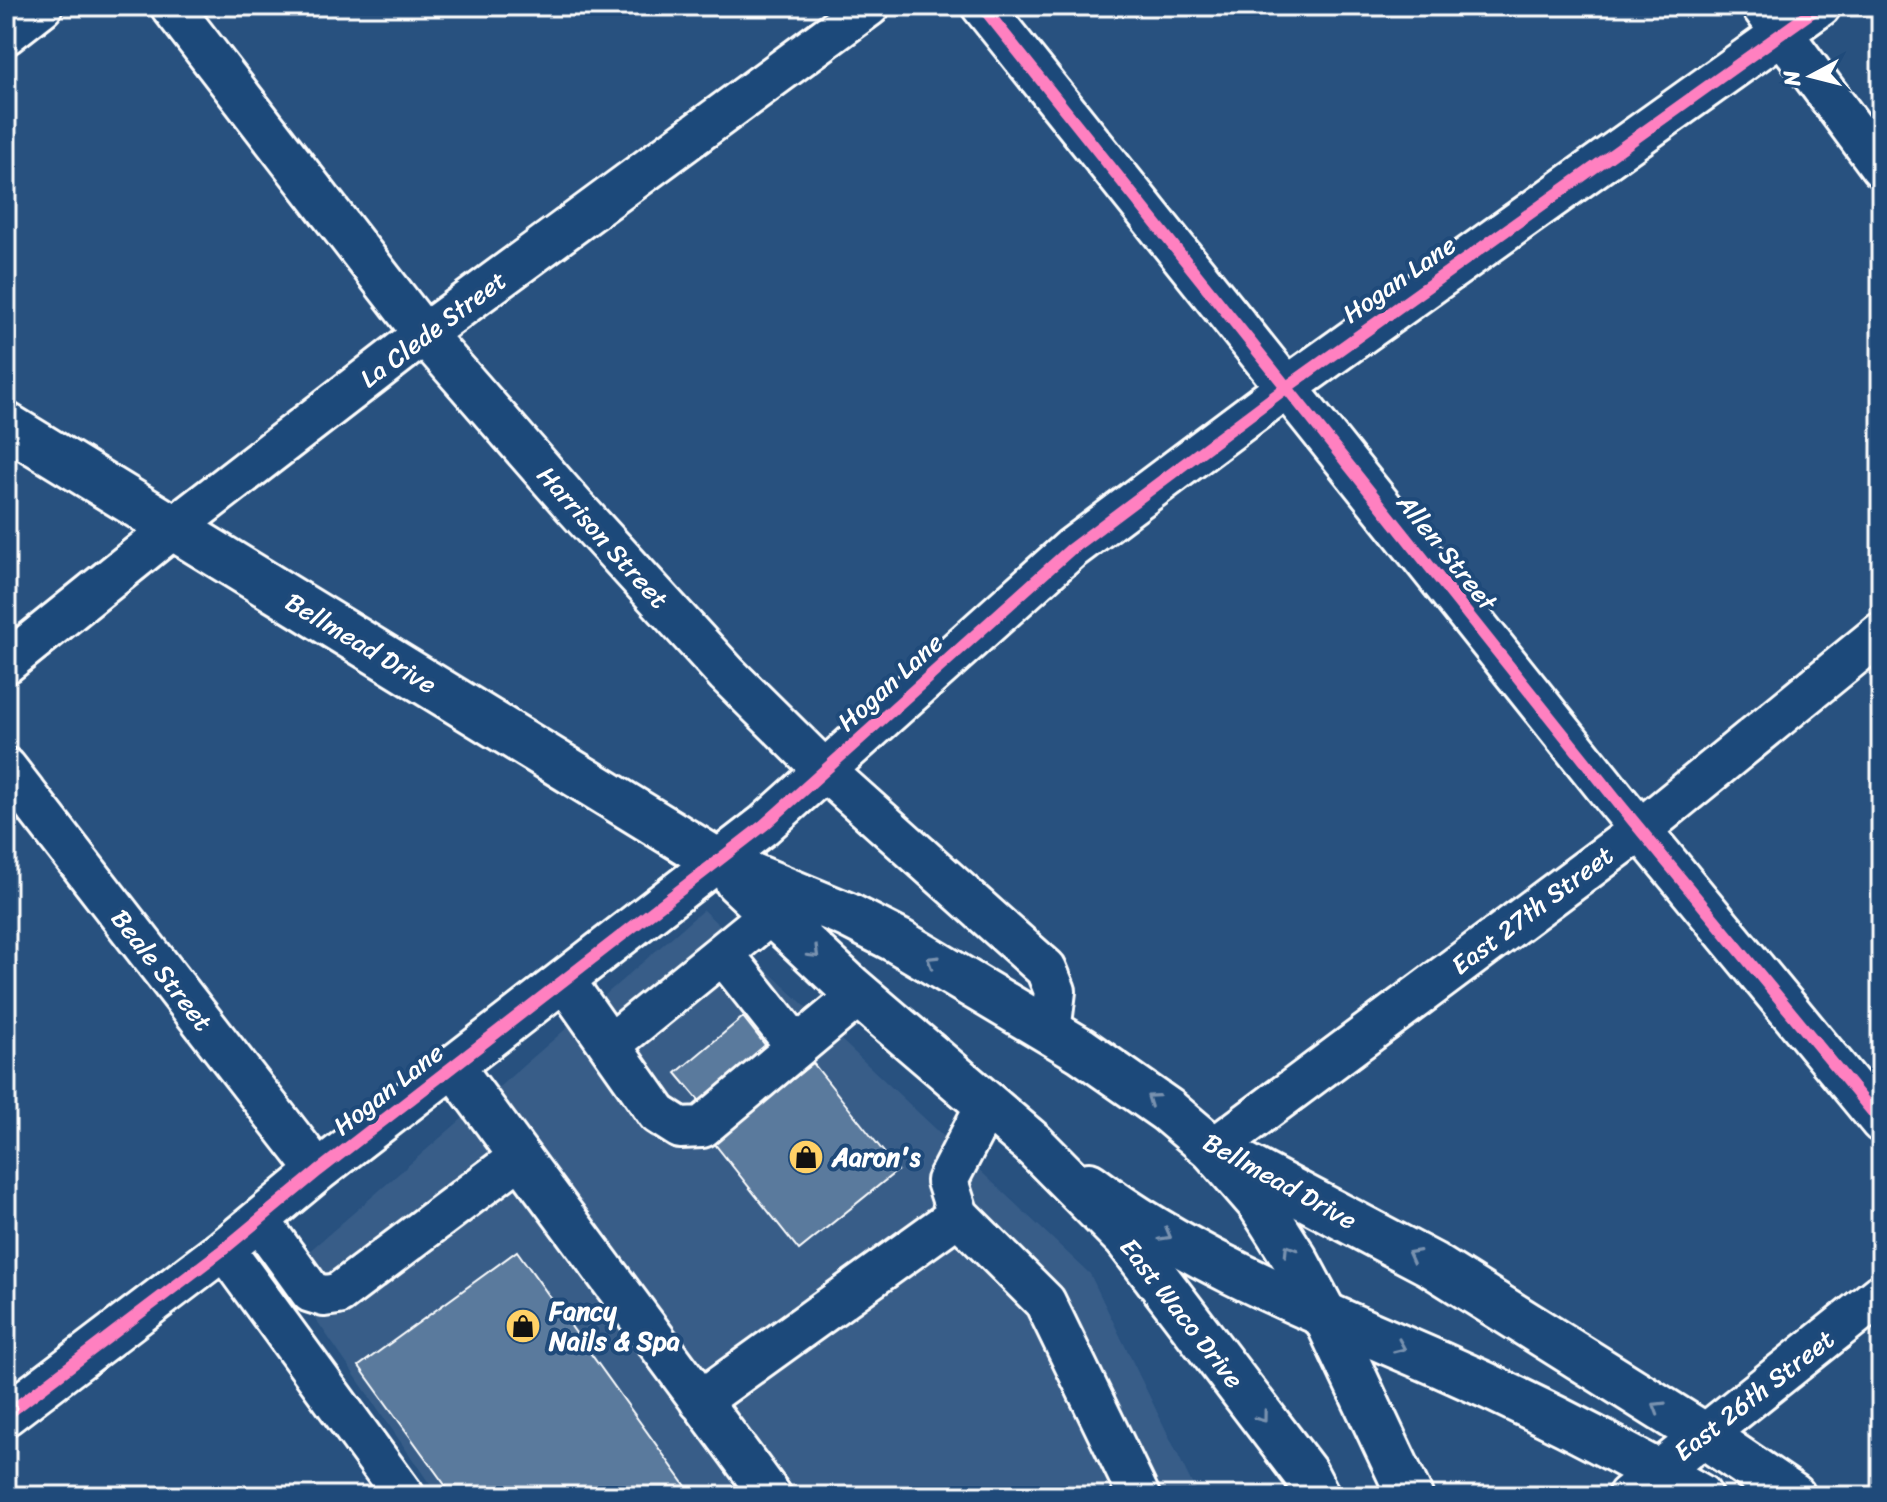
<svg xmlns="http://www.w3.org/2000/svg" width="1887" height="1502" font-family="Sriracha,sans-serif">
  <style>
    .built { fill: #375d88 }
    .building { fill: #5a7a9d; stroke: #fff; stroke-width: 2 }
    .lines { fill: none; stroke-linecap: round; stroke-linejoin: round }
    .minor-casing { stroke: #fff; stroke-width: 46 }
    .major-casing { stroke: #fff; stroke-width: 50 }
    .highway-casing { stroke: #fff; stroke-width: 50 }
    .minor { stroke: #1f4a7a; stroke-width: 40 }
    .major { stroke: #1f4a7a; stroke-width: 44 }
    .highway { stroke: #1f4a7a; stroke-width: 44 }
    .cycleway-casing { stroke: #1f4a7a; stroke-width: 17 }
    .cycleway { stroke: #ff80c0; stroke-width: 12 }
    .oneway { stroke: #7992af }
    .labels { text-anchor: middle; stroke-width: 8; stroke-linejoin: round; paint-order: stroke }
    .street-label { font-size: 26px; fill: #fff; stroke: #1f4a7a }
    .poi-label { font-size: 26px; font-weight: bold; fill: #fff; stroke: #1f4a7a; text-anchor: start }
  </style>
  <rect width="100%" height="100%" fill="#28517f"/>
  <filter id="ink" filterUnits="userSpaceOnUse"><feTurbulence type="fractalNoise" baseFrequency=".0125" numOctaves="2"/><feDisplacementMap in="SourceGraphic" scale="16" xChannelSelector="R" yChannelSelector="G"/><feConvolveMatrix kernelMatrix="1 2 1 2 8 2 1 2 1" color-interpolation-filters="sRGB"/></filter>
  <g filter="url(#ink)">
    <path class="built" d="M703 910 1090 1274 1198 1496H438L284 1273Z"/>
    <path class="building" d="M743 1017 769 1050 703 1105 676 1073Z
      M813 1063 898 1170 799 1250 714 1143Z
      M517 1251 693 1496H453L359 1366Z"/>
    <g class="lines">
      <defs>
        <path id="minor" d="M171 6 424 334 574 506 727 674 824 770 1046 969 1055 991 1050 1032
          M982 6 1620 805 1881 1122
          M1762 6 1881 167
          M6 34 42 6
          M6 663 173 528 424 334 869 6
          M6 768 318 1171
          M724 955 797 1047
          M564 980 658 1114 680 1128 702 1127 859 995
          M610 1045 772 913
          M453 1066 771 1496
          M987 1104 947 1181 958 1215 1045 1302 1139 1496
          M1213 1149 1640 830 1881 633
          M259 1220 311 1292 324 1296 338 1294 520 1157
          M224 1249 404 1496
          M700 1401 958 1215
          M6 1415 224 1249 318 1171 764 825 1071 549 1287 387 1820 6
          M1628 1496 1881 1294"/>
        <path id="major" d="M1213 1149 1431 1264 1705 1436 1793 1496
          M1089 1185C1194 1264 1320 1312 1439 1364 1528 1403 1615 1447 1699 1496"/>
        <path id="highway" d="M6 425 717 861 847 915 898 941 1081 1050 1167 1110 1213 1149 1259 1202 1295 1259 1326 1317 1410 1496
          M737 881 851 988 1032 1143 1127 1239 1305 1473 1317 1496"/>
      </defs>
      <use href="#minor" class="minor-casing"/>
      <use href="#major" class="major-casing"/>
      <use href="#highway" class="highway-casing"/>
      <use href="#minor" class="minor"/>
      <use href="#major" class="major"/>
      <use href="#highway" class="highway"/>
      <defs>
        <path id="cycleway" d="M982 6 1620 805 1881 1122
          M6 1415 224 1249 318 1171 764 825 1071 549 1287 387 1820 6"/>
      </defs>
      <use href="#cycleway" class="cycleway-casing"/>
      <use href="#cycleway" class="cycleway"/>
    </g>
    <defs><path id="oneway-chevron" d="M-2-3.5L2.5 0L-2 3.5" fill="none" stroke-width="1.6" stroke-linecap="round" stroke-linejoin="round" transform="scale(2)"/></defs>
    <g class="oneway">
      <use href="#oneway-chevron" transform="translate(814 953) rotate(44)"/>
      <use href="#oneway-chevron" transform="translate(932 961) rotate(-149)"/>
      <use href="#oneway-chevron" transform="translate(1152 1099) rotate(-145)"/>
      <use href="#oneway-chevron" transform="translate(1166 1235) rotate(29)"/>
      <use href="#oneway-chevron" transform="translate(1289 1250) rotate(-122)"/>
      <use href="#oneway-chevron" transform="translate(1413 1255) rotate(-152)"/>
      <use href="#oneway-chevron" transform="translate(1400 1347) rotate(23)"/>
      <use href="#oneway-chevron" transform="translate(1658 1407) rotate(-148)"/>
      <use href="#oneway-chevron" transform="translate(1262 1417) rotate(53)"/>
    </g>
  </g>
  <defs>
    <symbol id="shop-disc" viewBox="-11 -11 22 22"><circle r="9.5" fill="#ffd166" stroke="#1f4a7a"/><path d="M-5-2.5h2.3a2.7 3.5 0 0 1 5.4 0H5L5.5 6h-11ZM-1.5-2.5h3a1.5 2.3 0 0 0-3 0Z" fill="#111"/></symbol>
  </defs>
  <g fill-rule="evenodd">
    <use href="#shop-disc" x="786" y="1137" width="40" height="40"/>
    <use href="#shop-disc" x="503" y="1306" width="40" height="40"/>
  </g>
  <g class="labels">
    <g class="street-label">
      <text transform="translate(1399 279) rotate(-35)" y="9">Hogan Lane</text>
      <text transform="translate(433 329) rotate(-37)" y="9">La Clede Street</text>
      <text transform="translate(603 537) rotate(48)" y="9">Harrison Street</text>
      <text transform="translate(1447 552) rotate(51)" y="9">Allen Street</text>
      <text transform="translate(361 643) rotate(31)" y="9">Bellmead Drive</text>
      <text transform="translate(890 682) rotate(-42)" y="9">Hogan Lane</text>
      <text transform="translate(1532 910) rotate(-37)" y="9">East 27th Street</text>
      <text transform="translate(162 970) rotate(52)" y="9">Beale Street</text>
      <text transform="translate(388 1089) rotate(-38)" y="9">Hogan Lane</text>
      <text transform="translate(1280 1181) rotate(29)" y="9">Bellmead Drive</text>
      <text transform="translate(1182 1313) rotate(52)" y="9">East Waco Drive</text>
      <text transform="translate(1754 1395) rotate(-38)" y="9">East 26th Street</text>
    </g>
    <g class="poi-label">
      <text x="832" y="1166">Aaron's</text>
      <text x="549" y="1320">Fancy<tspan x="549" dy="30">Nails &amp; Spa</tspan></text>
    </g>
  </g>
  <rect width="1887" height="1502" fill="none" stroke="#1f4a7a" stroke-width="32"/>
  <rect x="16" y="16" width="1855" height="1470" fill="none" stroke="#fff" stroke-width="3" filter="url(#ink)"/>
  <g transform="translate(1811 76) rotate(263)" stroke="#1f4a7a" stroke-width="6" paint-order="stroke">
  <path d="M0-6L14 30L0 20L-14 30Z" fill="#ffffff"/>
  <text y="-12" font-size="22" font-weight="bold" text-anchor="middle" fill="#ffffff">N</text>
  </g>
</svg>
